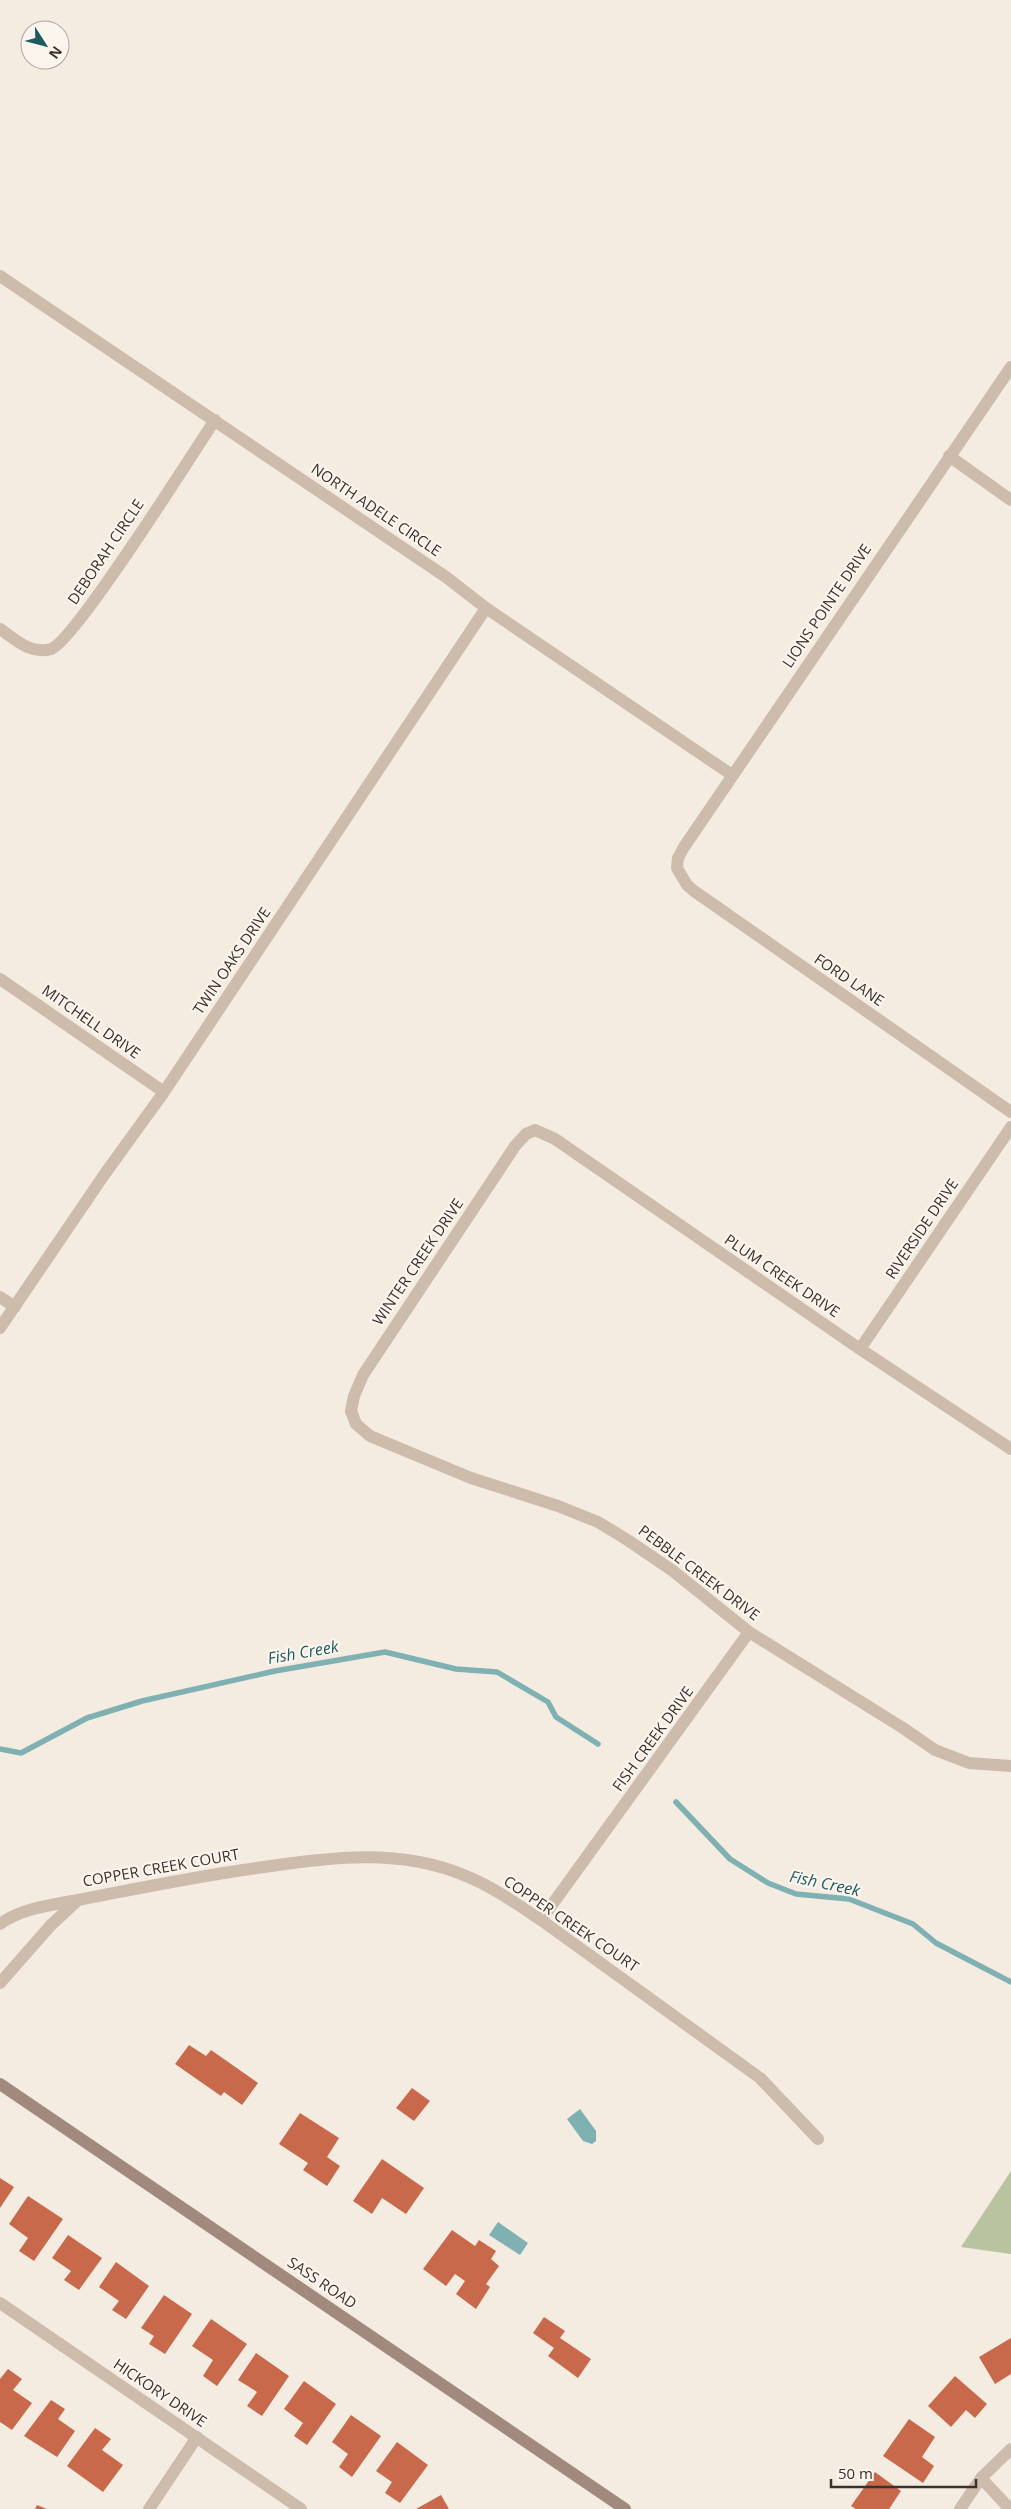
<svg xmlns="http://www.w3.org/2000/svg" width="1011" height="2509" font-family="'Open Sans',sans-serif">
  <style>
    .green { fill: #b8c4a0 }
    .water { fill: #7fb0b2 }
    .lines { fill: none; stroke-linecap: round; stroke-linejoin: round }
    .stream { stroke: #7fb0b2; stroke-width: 5.5 }
    .building { fill: #c8694b }
    .street { stroke: #cdbbac; stroke-width: 12 }
    .secondary { stroke: #a18a7d; stroke-width: 12 }
    .labels { text-anchor: middle; stroke-width: 4.5; stroke-linejoin: round; paint-order: stroke }
    .street-label { font-size: 15px; fill: #3b302b; stroke: #fbf5ee }
    .water-label { font-size: 16px; font-style: italic; fill: #1f5a5e; stroke: #fbf5ee }
  </style>
  <rect width="100%" height="100%" fill="#f4ebe1"/>
  <path class="green" d="M1011 2171V2254L961 2247Z"/>
  <path class="water" d="M580 2109 596 2131V2141L592 2144 583 2141 567 2119Z
    M498 2222 528 2243 520 2255 489 2235Z"/>
  <g class="lines">
    <path class="stream" d="M0 1749 21 1753 87 1718 142 1701 275 1671 385 1652 456 1669 497 1672 548 1702 556 1717 598 1744
      M676 1802 730 1859 768 1883 796 1894 849 1899 913 1924 936 1943 1011 1982"/>
  </g>
  <path class="building" d="M189 2045 206 2056 211 2050 258 2083 242 2105 224 2092 221 2096 175 2064Z
    M412 2088 430 2101 414 2121 396 2108Z
    M300 2113 339 2138 327 2157 340 2166 327 2186 303 2170 308 2163 279 2144Z
    M382 2159 424 2188 406 2214 382 2198 372 2214 353 2201Z
    M0 2178 14 2187 0 2208Z
    M28 2196 63 2219 34 2261 19 2251 28 2238 9 2224Z
    M452 2230 475 2246 479 2240 496 2251 491 2259 499 2266 486 2284 490 2287 476 2309 456 2294 465 2281 455 2274 446 2286 423 2269Z
    M68 2235 102 2258 79 2290 64 2280 71 2271 52 2258Z
    M116 2262 149 2286 126 2319 112 2310 119 2301 99 2287Z
    M164 2295 192 2314 165 2354 149 2344 154 2336 141 2328Z
    M544 2317 565 2331 560 2338 591 2359 578 2378 548 2356 554 2348 533 2333Z
    M211 2319 247 2344 217 2386 203 2376 213 2360 192 2346Z
    M1011 2338V2374L995 2384 979 2357Z
    M256 2353 289 2376 262 2416 247 2406 257 2392 238 2380Z
    M8 2369 22 2379 13 2390 32 2403 12 2430 0 2422V2379Z
    M955 2376 987 2404 975 2418 966 2410 951 2427 928 2406Z
    M304 2381 336 2404 307 2445 294 2436 303 2423 284 2409Z
    M51 2400 65 2409 58 2419 75 2431 57 2457 24 2436Z
    M351 2415 381 2436 352 2477 339 2467 348 2454 332 2442Z
    M909 2419 935 2437 922 2457 934 2466 923 2483 883 2456Z
    M95 2428 111 2439 102 2450 123 2465 103 2492 67 2466Z
    M397 2442 428 2465 400 2503 385 2493 392 2482 376 2471Z
    M875 2472 901 2491 889 2509H856L851 2506Z
    M441 2495 449 2509H416Z
    M37 2505 47 2509H35Z"/>
  <g class="lines">
    <path class="street" d="M0 276 446 577 486 608 732 775
      M1011 367 684 847 678 858 677 868 687 885 694 891 1011 1112
      M949 456 1011 500
      M0 629C16 640 31 655 51 649 75 641 192 454 215 420
      M0 979 164 1092
      M0 1297 15 1307
      M0 1328 104 1175 164 1092 486 608
      M860 1349 1011 1127
      M1011 1449 860 1349 555 1139 535 1130 526 1134 515 1146 363 1375 354 1396 351 1411 356 1424 370 1436 471 1478 558 1506 598 1522 629 1541 673 1571 749 1632 903 1728 935 1750 969 1763 1011 1766
      M78 1900C140 1888 202 1875 264 1867 331 1857 401 1848 466 1876 493 1887 517 1904 541 1920L760 2078 818 2139
      M541 1920 749 1632
      M0 1924C22 1908 52 1905 78 1900L51 1925 0 1983
      M0 2303 301 2509
      M981 2478 1010 2509
      M149 2509 197 2437
      M960 2509 981 2478 1011 2449"/>
    <path class="secondary" d="M0 2084 625 2509"/>
  </g>
  <g class="labels">
    <g class="street-label">
      <text transform="translate(376 510) rotate(34)" y="5">NORTH ADELE CIRCLE</text>
      <text transform="translate(106 552) rotate(-56)" y="5">DEBORAH CIRCLE</text>
      <text transform="translate(827 606) rotate(-56)" y="5">LIONS POINTE DRIVE</text>
      <text transform="translate(232 961) rotate(-56)" y="5">TWIN OAKS DRIVE</text>
      <text transform="translate(849 980) rotate(34)" y="5">FORD LANE</text>
      <text transform="translate(91 1022) rotate(35)" y="5">MITCHELL DRIVE</text>
      <text transform="translate(922 1229) rotate(-56)" y="5">RIVERSIDE DRIVE</text>
      <text transform="translate(418 1262) rotate(-56)" y="5">WINTER CREEK DRIVE</text>
      <text transform="translate(782 1276) rotate(34)" y="5">PLUM CREEK DRIVE</text>
      <text transform="translate(699 1573) rotate(37)" y="5">PEBBLE CREEK DRIVE</text>
      <text transform="translate(653 1739) rotate(-54)" y="5">FISH CREEK DRIVE</text>
      <text transform="translate(161 1868) rotate(-10)" y="5">COPPER CREEK COURT</text>
      <text transform="translate(571 1924) rotate(34)" y="5">COPPER CREEK COURT</text>
      <text transform="translate(322 2283) rotate(34)" y="5">SASS ROAD</text>
      <text transform="translate(160 2393) rotate(34)" y="5">HICKORY DRIVE</text>
    </g>
    <g class="water-label">
      <text transform="translate(303 1652) rotate(-10)" y="6">Fish Creek</text>
      <text transform="translate(825 1883) rotate(12)" y="6">Fish Creek</text>
    </g>
  </g>
  <g transform="translate(45 45) rotate(126)"><circle r="24" fill="#fbf5ee" stroke="#aea6a0"/>
  <path d="M0-4L9 19L0 12L-9 19Z" fill="#1f5a5e"/>
  <text y="-8" font-size="14" font-weight="bold" text-anchor="middle" fill="#3b302b">N</text>
  </g>
  <path d="M831 2479v8h145v-8" fill="none" stroke="#3b302b" stroke-width="2.5"/>
  <text x="838" y="2479" font-size="15" fill="#3b302b" stroke="#fbf5ee" stroke-width="4" paint-order="stroke">50 m</text>
</svg>
